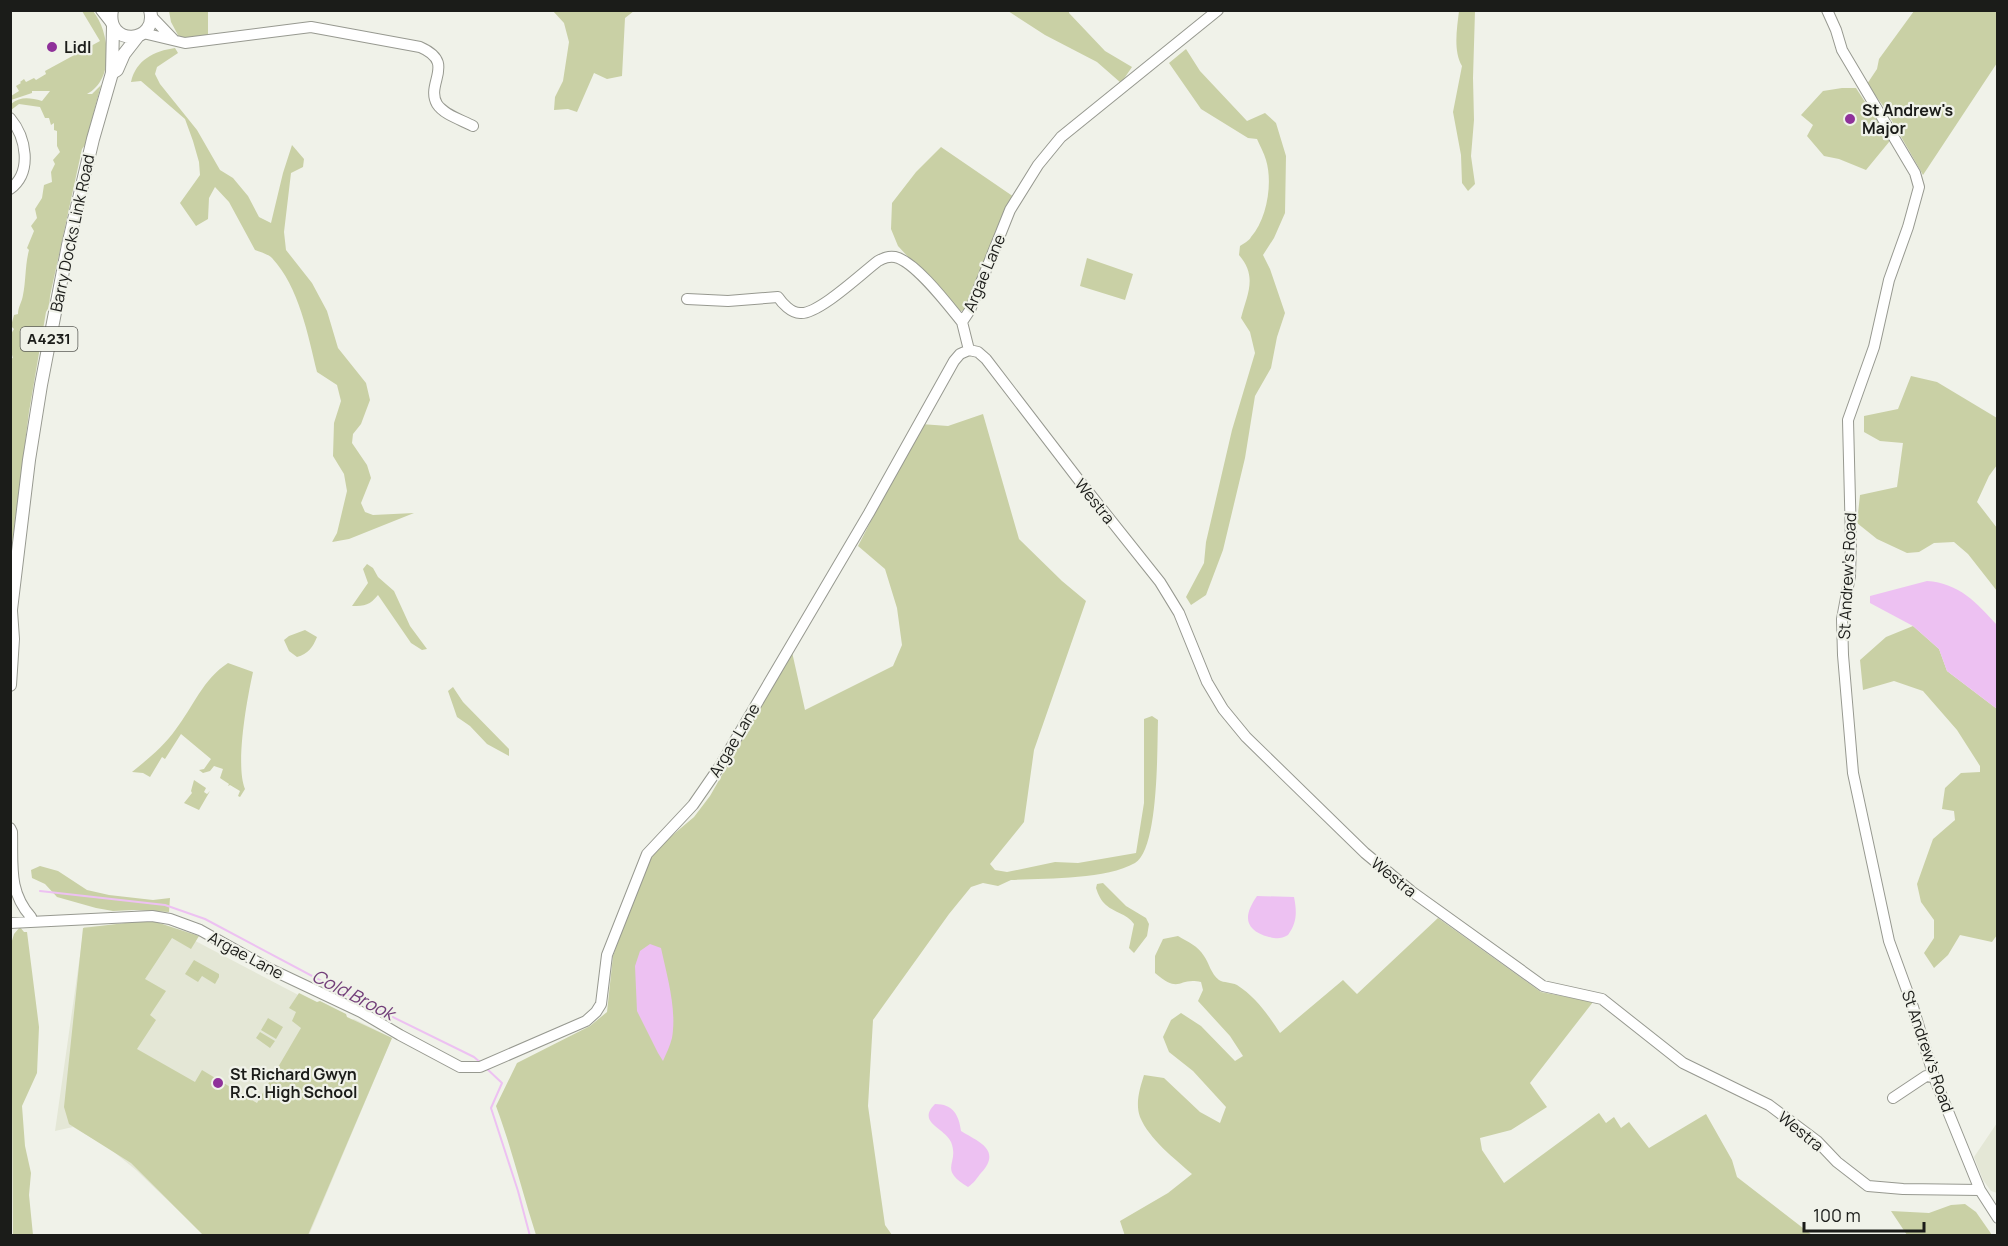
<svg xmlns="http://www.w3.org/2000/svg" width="2008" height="1246" font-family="Manrope,sans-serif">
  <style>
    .built { fill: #e4e7d6 }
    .green { fill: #c9d0a5 }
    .water { fill: #edc1f2 }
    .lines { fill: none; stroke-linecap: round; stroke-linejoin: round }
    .stream { stroke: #edc1f2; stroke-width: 2 }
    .minor-casing { stroke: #979990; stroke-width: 12 }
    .major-casing { stroke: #979990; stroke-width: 14 }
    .minor { stroke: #fff; stroke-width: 10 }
    .major { stroke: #fff; stroke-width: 12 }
    .poi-dot { fill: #8f319a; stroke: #f0f2e9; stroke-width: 2 }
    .labels { text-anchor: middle; stroke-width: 4.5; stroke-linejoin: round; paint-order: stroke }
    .shield { fill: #f0f2e9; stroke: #5b5c57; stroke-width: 1.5 }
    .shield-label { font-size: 15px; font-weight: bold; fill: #1b1c19 }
    .poi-label { font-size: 16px; font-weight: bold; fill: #1b1c19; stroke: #f0f2e9; text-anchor: start }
    .street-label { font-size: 16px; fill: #1b1c19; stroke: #f0f2e9 }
    .water-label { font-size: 18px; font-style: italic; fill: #723e79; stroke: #f0f2e9 }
  </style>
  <rect width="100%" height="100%" fill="#f0f2e9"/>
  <path class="built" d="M139 924 184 935 348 1021 354 1019 392 1038 309 1235H204L136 1170 109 1148 73 1127 55 1131 84 927Z
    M1997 1123V1193L1991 1191 1983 1180 1974 1157Z"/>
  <path class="green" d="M82 11H93C110 32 115 80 87 94H92L101 85 85 145 82 149 50 296 49 307 46 312 29 412 11 553 10 359 13 358C10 349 8 337 14 329L11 326 14 315 18 314C18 307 22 302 23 295 26 281 25 265 29 250L27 248 34 231 31 226 37 218 35 209 42 198 44 185 52 182 51 172 55 164 53 160 60 152 57 146V131L54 130V123L51 125 49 118H45L40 107 19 104 11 110V104C21 96 30 98 42 101L50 91H32V93L11 100V96L19 91 16 86 21 83 20 82 24 79 26 82 34 78 36 80 46 74 45 71 100 41Z
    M169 11H208V35L188 39 179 37 171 22Z
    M553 11H634L625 18 622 76 607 79 594 73 577 112 568 109 554 110 555 97 563 81 569 42 564 23Z
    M1008 11H1069V13L1105 51 1132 67 1121 83 1097 62 1045 35Z
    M1459 11H1475L1473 78 1474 120 1471 156 1475 184 1468 191 1462 183 1461 155 1453 112 1462 66C1453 51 1457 28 1459 11Z
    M1914 11H1997V63L1923 175 1884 107 1867 84 1877 69 1879 59Z
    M175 48 178 53 157 67 155 74 160 84 197 130 220 170 233 178 248 196 259 217 271 223 283 173 292 145 304 159 303 167 291 173 284 232 286 250 312 283 327 311 338 348 366 383 370 400 361 424 353 434 352 443 367 465 371 478 361 503 365 512 373 515 414 513 349 539 332 542 337 533 347 491 344 474 333 456 334 423 341 401 337 385 317 372C308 335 299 287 272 258 268 254 260 252 255 250L229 202 215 187 209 198 208 219 196 226 180 203 200 175 199 162 193 141 185 119 141 81 131 82C136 60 154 51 175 48Z
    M1186 49 1200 71 1247 121 1265 113 1276 123 1286 156 1285 213 1274 238 1263 255 1270 269 1285 313 1277 337 1271 368 1255 396 1245 458 1223 550 1206 595 1191 605 1186 597 1204 563 1206 542 1232 430 1255 353 1250 332 1241 318C1247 294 1258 277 1239 255L1240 246C1244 243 1249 241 1251 237 1267 219 1273 183 1266 160 1264 153 1260 146 1257 139L1248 138 1201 109 1169 63Z
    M1842 88H1856L1889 139V142L1866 170 1839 159 1824 156 1807 136 1813 125 1801 115 1823 91Z
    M941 147 1014 197 966 309 959 312 898 246 891 229 892 203 916 172Z
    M1087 258 1133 274 1125 300 1080 286Z
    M1911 376 1937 382 1997 418V465L1989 476 1977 502 1997 528V591L1968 554 1954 542 1934 543 1919 552 1907 553 1877 539 1857 523 1860 495 1897 487 1903 443 1880 441 1864 432V416L1898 409Z
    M983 414 1019 539 1062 581 1086 601 1034 750 1024 822 990 864 995 870 1007 872 1055 862 1078 863 1136 853 1144 803V719L1152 716 1158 720C1157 748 1159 849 1135 863 1105 880 1046 878 1011 880L998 886 983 883 971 887 949 914 873 1020 868 1106 885 1225 892 1235H536C522 1192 512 1149 496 1106L517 1063 590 1026 607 1012 613 956 649 855 694 817 710 796 792 652 805 710 893 666 902 645 897 608 885 569 858 546 921 424 948 426Z
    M367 564 373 568 378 577 394 591 410 626 427 649 422 650 411 643 378 595C370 605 365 606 352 606L368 583 363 569Z
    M1913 626 1939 649 1947 671 1997 709V935L1992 942 1960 935 1948 955 1934 968 1924 953 1934 938V920L1921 902 1917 884 1933 839 1955 820 1954 811 1942 809 1945 788 1961 773 1980 772V766L1957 730 1923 691 1894 681 1863 690 1860 660 1886 637Z
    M305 630 317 637C313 647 308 654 297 657L289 651 284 640 289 636Z
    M228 663 253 672C247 699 235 765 245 789L240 797 238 796 240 791 230 785 228 786 229 784 220 778 223 769 214 766 210 771 203 773 199 770 204 769 211 759 181 734 165 759 162 757 150 777 143 773 132 772C148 759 164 746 176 729 193 707 203 679 228 663Z
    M453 687 463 702 509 749V756L487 744 470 726 457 717 448 691Z
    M194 780 206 788 204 792 207 794 210 791 199 810 184 803 192 793 191 791Z
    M40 866 58 871 87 890 109 895 153 900 170 898 169 912 134 910 113 911 96 908 57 897 45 884 32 878 31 870Z
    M1103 883 1126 906 1146 918 1149 924 1147 936 1134 953 1129 948 1134 924C1126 913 1115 913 1106 905 1101 901 1098 894 1096 888L1097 884Z
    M1438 918 1541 992 1593 1002 1530 1083 1547 1107 1511 1130 1480 1138 1482 1150 1504 1183 1599 1113 1606 1123 1614 1117 1621 1128 1629 1122 1649 1148 1706 1114 1732 1160 1737 1177 1812 1235 1125 1236 1120 1221 1168 1193 1192 1174C1175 1159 1149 1139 1140 1117 1135 1103 1140 1088 1144 1075L1164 1078 1200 1112 1220 1123 1226 1107 1193 1071 1169 1052 1163 1037 1171 1020 1181 1013 1201 1026 1235 1061 1243 1056 1230 1036 1198 1001 1203 990 1201 982C1177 977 1181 995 1155 973V956L1163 939 1178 936C1188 942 1198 946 1204 956 1209 963 1211 974 1219 980 1224 983 1231 982 1237 985 1256 997 1268 1015 1280 1033L1343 980 1357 994Z
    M150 920 199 936 191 949 172 938 145 979 166 991 150 1015 156 1020 137 1049 195 1082 202 1070 257 1103 301 1028 292 1021 296 1012 289 1008 299 993 317 1002 320 1001 346 1014 347 1017 392 1038 308 1235H203L131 1163 69 1124 64 1107 83 928Z
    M20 927 24 932H27L39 1027 37 1073 22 1106 25 1146 31 1173 29 1195 33 1235H13L11 944 14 934Z
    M194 960 219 974V977L215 984 202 976 198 982 185 974Z
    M268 1018 283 1027 276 1039 261 1030Z
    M260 1032 275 1041 270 1048 256 1038Z
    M1965 1204 1976 1212 1992 1235H1907L1891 1211 1929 1213 1951 1205Z"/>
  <path class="water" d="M1927 581C1959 583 1977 603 1997 625V709L1947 671 1939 649 1913 626 1870 603V596Z
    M1257 896 1294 897C1297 912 1297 923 1288 935 1281 939 1277 939 1269 937 1244 930 1243 916 1257 896Z
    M650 944 661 948C667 976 677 1009 672 1038 670 1046 666 1054 663 1061L658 1053 637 1011 635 966 640 951Z
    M935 1104C953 1104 959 1115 961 1131 979 1142 1002 1150 981 1173 977 1178 974 1183 968 1187 937 1168 960 1165 951 1142 945 1128 916 1123 935 1104Z"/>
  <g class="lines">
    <path class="stream" d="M40 891 165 905 205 919 346 994 474 1057 481 1063
      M485 1067 502 1083 491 1108 518 1191 530 1236"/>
    <defs>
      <path id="minor" d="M101 10 112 24
        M1827 10 1836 30 1842 50 1915 173 1919 187 1908 227 1889 280 1874 347 1848 420 1851 541 1850 576 1842 619 1843 655 1853 773 1889 941 1913 1007 1934 1077 1980 1190 1998 1218
        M151 16 174 40
        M143 33 185 43 311 27 420 47C457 63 425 83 437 104 444 115 462 120 473 126
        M10 118C26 137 33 172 10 189
        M687 299 728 301 778 297C782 303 791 313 800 313 818 315 862 273 878 261 884 258 888 256 895 257 915 261 949 306 962 322
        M969 350 978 352 986 359 1078 479 1160 582 1179 613 1207 682 1223 709 1246 737 1365 853 1411 891 1543 986 1602 999 1683 1063 1769 1105 1817 1141 1837 1162 1868 1186 1903 1189 1980 1190
        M969 350 962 322 970 310 1010 210 1038 165 1061 137 1218 10
        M10 828 12 832C13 865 8 891 31 917
        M10 923 152 916 170 919 200 930 268 968 361 1012 400 1035 460 1067H480L586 1021 596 1012 601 1004 607 955 647 854 693 805 720 766 869 513 954 361 960 354 969 350
        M1893 1098 1926 1076 1934 1077"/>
      <path id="major" d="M112 10C105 47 159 44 150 10
        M112 73 117 70 124 54 138 36
        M10 618 29 460 41 385 68 245 93 139 112 73 113 26
        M10 685 13 639 11 611"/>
    </defs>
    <use href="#minor" class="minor-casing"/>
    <use href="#major" class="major-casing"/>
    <use href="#minor" class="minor"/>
    <use href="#major" class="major"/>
  </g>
  <g class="poi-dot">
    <circle cx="52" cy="47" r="6"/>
    <circle cx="1850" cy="119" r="6"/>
    <circle cx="218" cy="1083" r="6"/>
  </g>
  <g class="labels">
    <rect class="shield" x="20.5" y="327" width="57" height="24" rx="4.5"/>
    <g class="shield-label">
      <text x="49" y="344">A4231</text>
    </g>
    <g class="poi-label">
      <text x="64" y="53">Lidl</text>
      <text x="1862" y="116">St Andrew's<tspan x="1862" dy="18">Major</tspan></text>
      <text x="230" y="1080">St Richard Gwyn<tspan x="230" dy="18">R.C. High School</tspan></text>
    </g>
    <g class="street-label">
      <text transform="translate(72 233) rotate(-78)" y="6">Barry Docks Link Road</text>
      <text transform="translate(984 273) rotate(-67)" y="6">Argae Lane</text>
      <text transform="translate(1095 501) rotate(51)" y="6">Westra</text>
      <text transform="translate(1847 576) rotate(-87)" y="6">St Andrew's Road</text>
      <text transform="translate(734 740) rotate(-59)" y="6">Argae Lane</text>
      <text transform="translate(1394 877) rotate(39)" y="6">Westra</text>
      <text transform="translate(246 955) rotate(28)" y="6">Argae Lane</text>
      <text transform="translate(1928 1051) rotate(71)" y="6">St Andrew's Road</text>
      <text transform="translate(1801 1131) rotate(39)" y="6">Westra</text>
    </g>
    <g class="water-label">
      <text transform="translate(353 995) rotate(27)" y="6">Cold Brook</text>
    </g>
  </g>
  <rect width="2008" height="1246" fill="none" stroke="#1b1c19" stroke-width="24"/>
  <path d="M1804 1222v9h120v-9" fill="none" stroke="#1b1c19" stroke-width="3"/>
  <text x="1813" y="1222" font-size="18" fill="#1b1c19" stroke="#f0f2e9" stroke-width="4.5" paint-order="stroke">100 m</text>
</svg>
